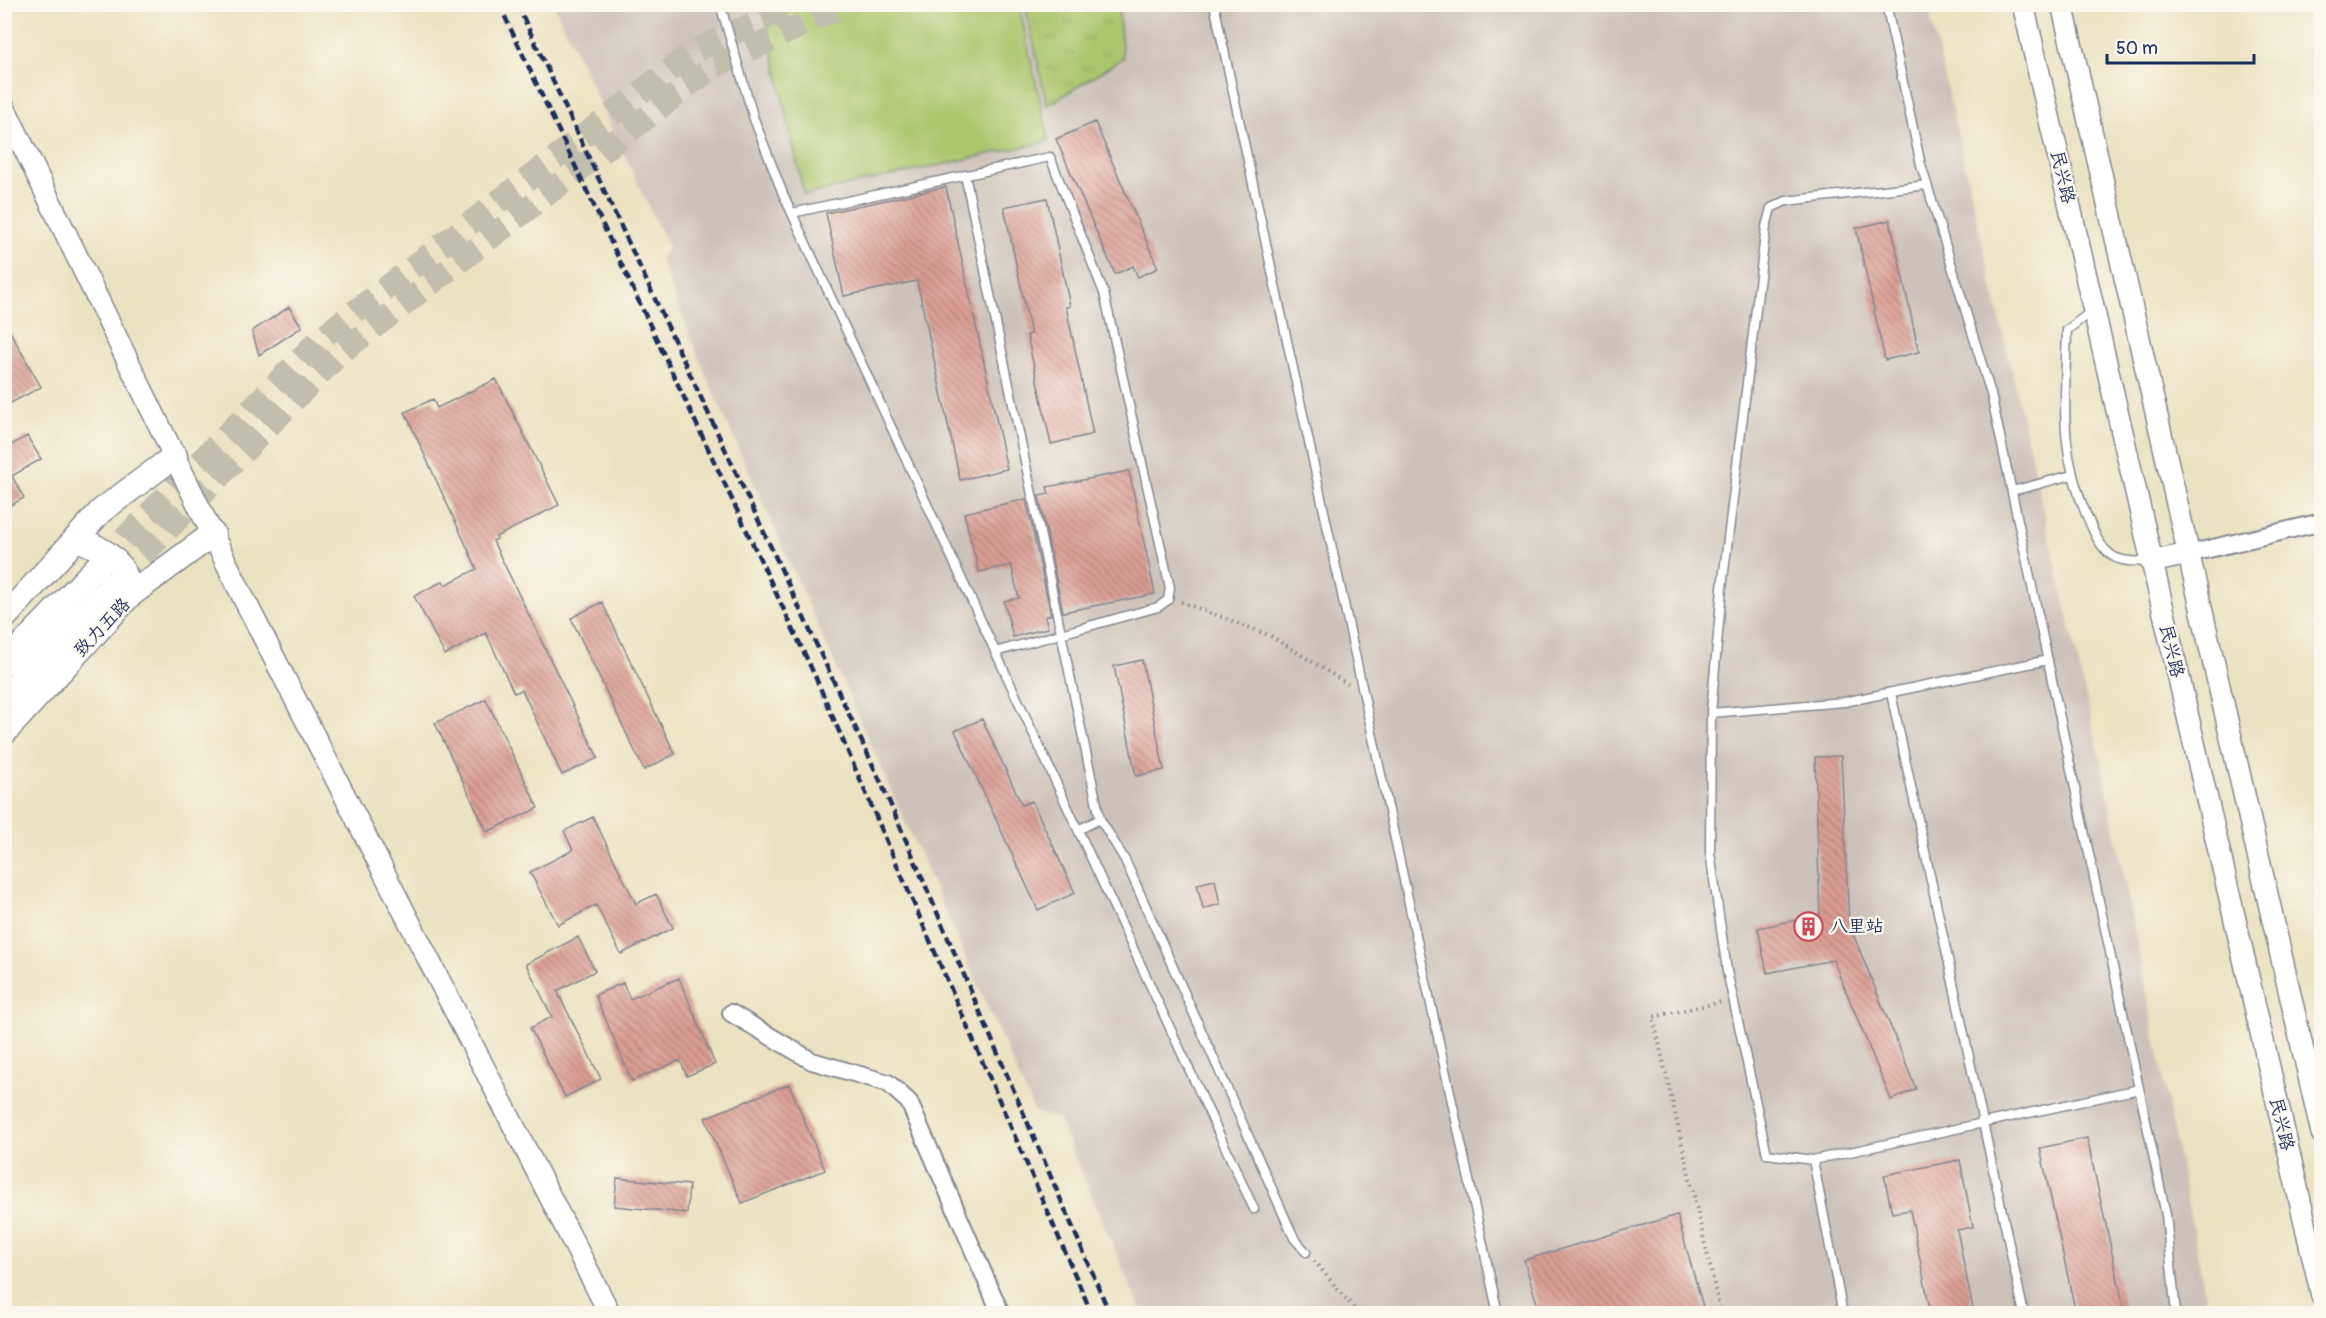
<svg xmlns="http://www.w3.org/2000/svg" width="2326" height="1318" font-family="Pangolin,'LXGW WenKai TC',sans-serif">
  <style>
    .industrial { fill: #cdc2b9 }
    .grass { fill: url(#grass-tufts); stroke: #637a66; stroke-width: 1.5 }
    .pitch { fill: #abc66d; stroke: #637a66; stroke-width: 1.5 }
    .building { fill: url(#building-back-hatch) }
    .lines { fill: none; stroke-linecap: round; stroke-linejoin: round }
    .secondary-tunnel { stroke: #c1bead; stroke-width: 24; stroke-dasharray: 24 12; stroke-linecap: butt }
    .service-casing { stroke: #838890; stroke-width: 11 }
    .minor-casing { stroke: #838890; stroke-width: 20 }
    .tertiary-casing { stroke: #838890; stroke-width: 24 }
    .secondary-casing { stroke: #838890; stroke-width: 27 }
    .path { stroke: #838890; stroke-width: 4; stroke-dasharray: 1.5 4.5; stroke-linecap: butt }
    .service { stroke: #fff; stroke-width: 8 }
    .minor { stroke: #fff; stroke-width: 16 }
    .tertiary { stroke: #fff; stroke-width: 21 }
    .secondary { stroke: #fff; stroke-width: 24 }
    .rail { stroke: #1b2f5e; stroke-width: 4.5; stroke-dasharray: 9 4.5; stroke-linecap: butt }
    .labels { text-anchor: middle; stroke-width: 4.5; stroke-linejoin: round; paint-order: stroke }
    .street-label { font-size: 18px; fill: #1b2f5e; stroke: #fbf7ec }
    .poi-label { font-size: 18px; fill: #1b2f5e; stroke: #fbf7ec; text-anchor: start }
  </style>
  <defs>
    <pattern id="grass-tufts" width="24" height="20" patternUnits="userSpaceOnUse" patternTransform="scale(1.5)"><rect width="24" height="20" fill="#abc66d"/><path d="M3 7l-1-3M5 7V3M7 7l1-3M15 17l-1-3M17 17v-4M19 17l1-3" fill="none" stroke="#93aa61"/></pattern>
    <pattern id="building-back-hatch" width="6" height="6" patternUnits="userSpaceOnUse" patternTransform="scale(1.5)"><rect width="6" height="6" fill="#da9d93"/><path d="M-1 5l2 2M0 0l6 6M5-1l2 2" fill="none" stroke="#b0807b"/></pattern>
  </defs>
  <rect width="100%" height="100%" fill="#fbf7ec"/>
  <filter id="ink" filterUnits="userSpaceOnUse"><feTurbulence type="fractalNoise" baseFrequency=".0167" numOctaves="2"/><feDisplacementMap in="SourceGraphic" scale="12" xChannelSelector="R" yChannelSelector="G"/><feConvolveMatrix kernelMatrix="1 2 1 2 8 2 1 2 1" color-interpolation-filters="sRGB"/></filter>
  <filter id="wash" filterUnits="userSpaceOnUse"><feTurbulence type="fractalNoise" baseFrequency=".008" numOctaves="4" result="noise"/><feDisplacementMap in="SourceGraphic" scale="24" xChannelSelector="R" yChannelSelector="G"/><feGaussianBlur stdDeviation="1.35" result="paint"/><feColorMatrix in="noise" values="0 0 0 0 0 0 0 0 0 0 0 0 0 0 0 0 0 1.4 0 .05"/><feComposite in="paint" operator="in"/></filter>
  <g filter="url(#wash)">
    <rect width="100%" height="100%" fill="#ebe2c1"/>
    <path class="industrial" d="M554 5H1928L2103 770 2209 1313H1142L1058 1118 1035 1113 705 373 660 260 668 247Z"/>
    <path class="grass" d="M1025 5H1118L1123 58 1047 106Z"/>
    <path class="pitch" d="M763 5H1019L1049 141 804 195Z"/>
    <g id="blocks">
      <path class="building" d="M1095 122 1158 268 1138 277 1133 266 1115 274 1056 139Z
        M946 187 1007 469 960 480 917 281 844 296 826 213Z
        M1047 198 1070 306 1066 307 1093 434 1051 444 1027 335 1031 334 1004 207Z
        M1890 220 1919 352 1885 360 1856 228Z
        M289 307 302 327 259 355 252 331Z
        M4 321 41 387 9 404 4 396Z
        M496 379 559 505 496 537 497 539 493 541 598 758 562 775 522 690 514 693 486 633 445 655 414 596 443 581 445 585 477 569 405 412 433 399 437 408Z
        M27 436 41 459 12 476 24 498 4 509V449Z
        M1129 471 1155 594 1063 612 1039 496 1049 494 1047 487Z
        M1026 499 1051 615 1045 616 1048 628 1013 637 1004 601 1019 598 1011 565 979 572 964 513Z
        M602 602 675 754 644 770 571 618Z
        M1142 660 1164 770 1136 776 1114 666Z
        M486 699 538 808 487 832 435 723Z
        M982 719 1022 805 1032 801 1075 893 1038 910 955 731Z
        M1841 756 1849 924 1916 1089 1891 1100 1833 960 1767 973 1758 928 1820 915 1815 757Z
        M593 817 636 904 656 894 673 928 621 954 596 905 558 925 530 872 573 850 564 831Z
        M1215 880 1220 904 1203 909 1197 884Z
        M578 937 595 971 557 991 601 1079 565 1097 530 1028 552 1017 526 964Z
        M679 978 715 1064 687 1076 680 1060 632 1081 595 995 623 983 630 999Z
        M789 1084 825 1170 742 1203 705 1118Z
        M2087 1138 2124 1308 2097 1314H2076L2040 1148Z
        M1960 1160 1973 1227 1957 1230 1974 1314H1931L1910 1210 1892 1213 1884 1175Z
        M617 1178 689 1185 687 1213 614 1206Z
        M1677 1215 1705 1314H1540L1524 1260Z"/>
    </g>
  </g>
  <g filter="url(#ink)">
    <use href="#blocks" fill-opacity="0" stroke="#838890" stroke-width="1.5"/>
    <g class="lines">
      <path class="secondary-tunnel" d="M99 565 321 338 693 52 794 4
        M117 581 339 354 711 68 846 4"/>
      <defs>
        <path id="service" d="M720 4 754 119 783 194 1254 1209
          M1214 4 1498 1314
          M1886 4 1921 165 1991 394 2166 1215 2176 1314
          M965 175 1100 819 1125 860 1294 1238 1306 1252
          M1927 185 1786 201 1771 208 1766 227 1722 588 1711 713 1710 852 1727 971 1767 1154 1813 1160 2139 1089
          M792 213 1050 157 1104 293 1170 588 1168 600 1158 607 995 652
          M2093 310 2067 330C2065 402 2058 452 2089 521 2095 534 2099 546 2111 555 2122 563 2138 561 2151 562
          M2012 491 2072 475
          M1891 693 2024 1314
          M1711 713 1844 702 2048 660
          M1078 830 1100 819
          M1813 1160 1843 1314"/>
        <path id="minor" d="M2188 554 2322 522
          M731 1013 812 1061 888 1083 909 1102 1001 1314"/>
        <path id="tertiary" d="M2023 4 2322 1296
          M2062 4 2322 1133
          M4 107 243 597 610 1314
          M2151 562 2188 554"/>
        <path id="secondary" d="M76 539C104 548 126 562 130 593
          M4 618 101 511 175 456
          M4 664 99 565
          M4 698 117 581
          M4 733 130 595 213 534"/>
      </defs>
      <use href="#service" class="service-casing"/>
      <use href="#minor" class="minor-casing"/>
      <use href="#tertiary" class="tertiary-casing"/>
      <use href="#secondary" class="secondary-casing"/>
      <path class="path" d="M1181 602 1269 635 1348 684
        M1314 1261 1359 1314
        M1721 1314 1653 1017 1721 1002"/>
      <use href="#service" class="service"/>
      <use href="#minor" class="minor"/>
      <use href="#tertiary" class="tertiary"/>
      <use href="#secondary" class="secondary"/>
      <path class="rail" d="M499 4 815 676 1092 1314
        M517 4 883 787 1110 1314"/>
    </g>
  </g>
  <defs>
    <symbol id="building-ring" viewBox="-11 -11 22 22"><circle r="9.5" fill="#fbf7ec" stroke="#d1495b" stroke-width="1.5"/><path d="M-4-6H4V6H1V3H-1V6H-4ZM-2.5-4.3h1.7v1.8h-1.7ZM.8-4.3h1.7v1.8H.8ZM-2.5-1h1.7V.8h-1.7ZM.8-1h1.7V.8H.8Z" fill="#d1495b"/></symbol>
  </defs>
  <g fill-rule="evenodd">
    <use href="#building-ring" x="1792" y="910" width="33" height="33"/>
  </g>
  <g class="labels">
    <g class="street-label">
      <text transform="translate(2063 177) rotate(77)" y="6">民兴路</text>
      <text transform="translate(102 627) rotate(-47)" y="6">致力五路</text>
      <text transform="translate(2172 651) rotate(77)" y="6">民兴路</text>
      <text transform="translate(2282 1124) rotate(77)" y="6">民兴路</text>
    </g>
    <g class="poi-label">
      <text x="1830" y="932">八里站</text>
    </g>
  </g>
  <rect width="2326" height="1318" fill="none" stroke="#fbf7ec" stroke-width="24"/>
  <path d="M2107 54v9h147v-9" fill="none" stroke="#1b2f5e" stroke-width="3"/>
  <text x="2116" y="54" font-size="18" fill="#1b2f5e" stroke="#fbf7ec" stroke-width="4.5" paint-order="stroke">50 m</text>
</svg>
